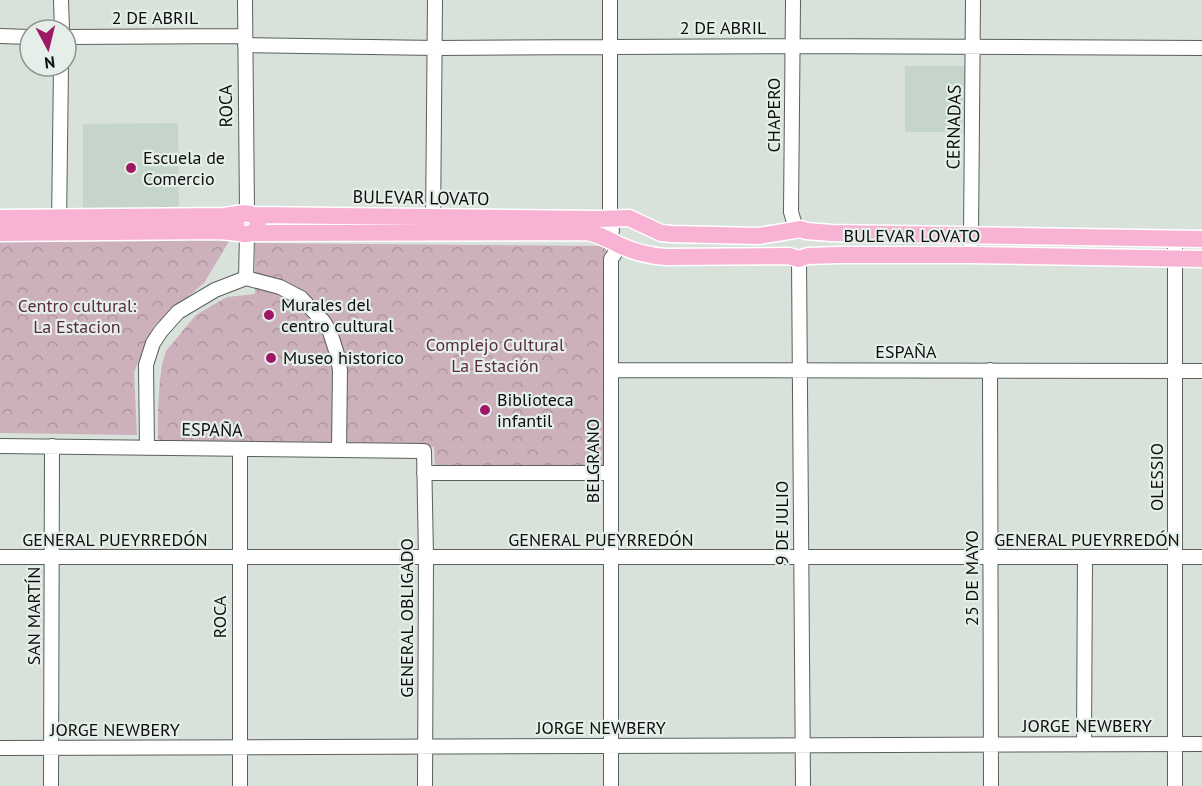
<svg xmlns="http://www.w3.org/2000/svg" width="1202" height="786" font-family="'PT Sans',sans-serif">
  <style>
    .built { fill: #c6d5ca }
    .park { fill: url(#park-crowns) }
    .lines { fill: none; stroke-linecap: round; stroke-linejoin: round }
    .minor-casing { stroke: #59615b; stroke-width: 16 }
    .major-casing { stroke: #fff; stroke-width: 19 }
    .minor { stroke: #fff; stroke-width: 14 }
    .major { stroke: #f8b3d4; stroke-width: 16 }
    .poi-dot { fill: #9f1867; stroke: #e5eee8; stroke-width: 2 }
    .labels { text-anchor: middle; stroke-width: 4.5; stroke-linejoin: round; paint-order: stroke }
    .street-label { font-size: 18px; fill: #0d0f0d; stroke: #e5eee8 }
    .poi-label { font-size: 18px; fill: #0d0f0d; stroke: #e5eee8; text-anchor: start }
    .park-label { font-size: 18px; fill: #592b41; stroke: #e5eee8 }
  </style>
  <defs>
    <pattern id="park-crowns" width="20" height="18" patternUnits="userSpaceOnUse" patternTransform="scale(1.5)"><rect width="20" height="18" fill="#ccb0bb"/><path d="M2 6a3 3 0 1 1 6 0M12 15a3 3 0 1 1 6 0" fill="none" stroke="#ae96a0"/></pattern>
  </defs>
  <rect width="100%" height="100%" fill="#d8e1da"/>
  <path class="built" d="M905 66H965V132H905Z
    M178 123 179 212 83 213V124Z"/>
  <path class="park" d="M231 238 204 283 154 326 134 372 137 435 0 433V241Z
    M255 243 606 246 605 469 435 468 434 447 158 442V410L160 379 162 365 166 351 196 315 227 297 255 294Z"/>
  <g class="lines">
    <defs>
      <path id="minor" d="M61 0 62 30
        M245 0 247 212
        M610 0V219L612 231
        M793 0 791 212 796 229
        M0 36 30 37
        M66 37 245 36
        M245 45 436 48 793 46 1202 48
        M59 225 61 66
        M433 227 435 0
        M970 255 971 236 973 0
        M799 259 803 786
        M246 278 247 235
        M611 370 1202 371
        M990 370 991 786
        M0 446 424 451 426 557 425 786
        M147 448 146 365 153 343 161 331 178 312 215 290 246 278 280 287 301 298 323 321 330 332 337 354 340 370 339 450
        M240 449V786
        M424 473H611
        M0 557H1202
        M1084 744 1085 558
        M0 748 1202 744
        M51 786 52 446
        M611 786V259L620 246
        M1175 786V239"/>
      <path id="major" d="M254 215 598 219 629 218 661 233 672 234 759 236 801 229 806 231 832 233 1202 239
        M0 218 224 216C234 215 245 211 254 215L258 222C257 231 252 235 243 234 235 230 233 222 240 215
        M0 233 219 231 240 233
        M253 233 587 232C599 234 609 240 619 245 634 252 650 256 666 257L789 256 799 259 808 256 839 255H970L1202 259"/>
    </defs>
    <use href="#minor" class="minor-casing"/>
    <use href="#major" class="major-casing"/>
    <use href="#minor" class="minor"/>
    <use href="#major" class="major"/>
  </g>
  <g class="poi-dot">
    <circle cx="131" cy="168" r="6"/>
    <circle cx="269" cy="315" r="6"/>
    <circle cx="271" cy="358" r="6"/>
    <circle cx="485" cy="410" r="6"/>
  </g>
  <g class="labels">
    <g class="street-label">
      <text x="155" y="24">2 DE ABRIL</text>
      <text x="723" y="34">2 DE ABRIL</text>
      <text transform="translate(226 106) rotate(-91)" y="6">ROCA</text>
      <text transform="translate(774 115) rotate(-90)" y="6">CHAPERO</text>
      <text transform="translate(954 127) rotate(-89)" y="6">CERNADAS</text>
      <text transform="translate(421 198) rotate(1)" y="6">BULEVAR LOVATO</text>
      <text x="912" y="242">BULEVAR LOVATO</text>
      <text x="906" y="358">ESPAÑA</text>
      <text transform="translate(212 430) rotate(1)" y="6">ESPAÑA</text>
      <text transform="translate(593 461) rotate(-90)" y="6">BELGRANO</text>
      <text transform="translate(1157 477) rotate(-90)" y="6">OLESSIO</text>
      <text transform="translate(782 523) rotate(-90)" y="6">9 DE JULIO</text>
      <text x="115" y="546">GENERAL PUEYRREDÓN</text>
      <text x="601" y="546">GENERAL PUEYRREDÓN</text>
      <text x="1087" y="546">GENERAL PUEYRREDÓN</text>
      <text transform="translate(972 578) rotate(-90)" y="6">25 DE MAYO</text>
      <text transform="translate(34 616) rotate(-90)" y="6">SAN MARTÍN</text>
      <text transform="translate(220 617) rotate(-90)" y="6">ROCA</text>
      <text transform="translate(407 618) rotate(-90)" y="6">GENERAL OBLIGADO</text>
      <text x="1087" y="732">JORGE NEWBERY</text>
      <text x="601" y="734">JORGE NEWBERY</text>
      <text x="115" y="736">JORGE NEWBERY</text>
    </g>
    <g class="poi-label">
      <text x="143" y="164">Escuela de<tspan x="143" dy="21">Comercio</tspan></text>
      <text x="281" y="311">Murales del<tspan x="281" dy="21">centro cultural</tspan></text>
      <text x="283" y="364">Museo historico</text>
      <text x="497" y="406">Biblioteca<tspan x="497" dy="21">infantil</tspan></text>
    </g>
    <g class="park-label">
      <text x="77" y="312">Centro cultural:<tspan x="77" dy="21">La Estacion</tspan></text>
      <text x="495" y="351">Complejo Cultural<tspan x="495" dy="21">La Estación</tspan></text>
    </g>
  </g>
  <g transform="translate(48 48) rotate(173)"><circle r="28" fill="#e5eee8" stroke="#8f9590" stroke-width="1.5"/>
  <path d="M0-4.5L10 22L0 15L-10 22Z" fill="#9f1867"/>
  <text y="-9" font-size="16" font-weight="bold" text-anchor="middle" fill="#0d0f0d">N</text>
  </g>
</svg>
